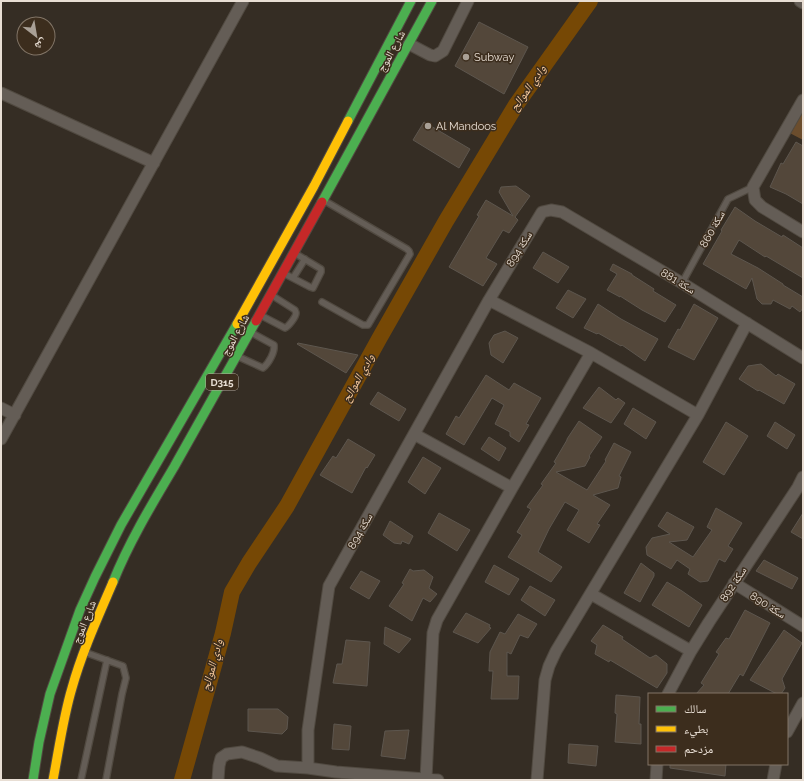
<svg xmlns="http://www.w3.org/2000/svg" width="804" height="781" font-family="Raleway,'Noto Naskh Arabic',sans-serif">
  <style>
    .green { fill: #6b4d2d }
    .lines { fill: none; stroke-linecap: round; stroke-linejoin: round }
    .river { stroke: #764805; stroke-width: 16 }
    .building { fill: #53473a; stroke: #5d564e }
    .lane-casing { stroke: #514a41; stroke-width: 8 }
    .street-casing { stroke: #514a41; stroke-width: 13 }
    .fast-casing { stroke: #514a41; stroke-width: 11 }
    .slow-casing { stroke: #514a41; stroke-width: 11 }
    .jam-casing { stroke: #514a41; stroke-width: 11 }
    .lane { stroke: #645d56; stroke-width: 5.5 }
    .street { stroke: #645d56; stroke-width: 11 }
    .fast { stroke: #4caf50; stroke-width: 9 }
    .slow { stroke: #ffc107; stroke-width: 9 }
    .jam { stroke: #c62828; stroke-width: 9 }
    .poi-dot { fill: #a9a096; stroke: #3c2d1d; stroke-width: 1.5 }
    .labels { text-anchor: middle; stroke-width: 3; stroke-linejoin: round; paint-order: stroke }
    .shield { fill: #3c2d1d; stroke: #b4a99d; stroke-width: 1 }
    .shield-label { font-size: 10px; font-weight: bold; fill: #e8ded4 }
    .street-label { font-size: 11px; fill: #e8ded4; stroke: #3c2d1d }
    .poi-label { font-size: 11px; fill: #e8ded4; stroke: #3c2d1d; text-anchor: start }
    .water-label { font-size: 12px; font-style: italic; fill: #f9cc9e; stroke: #3c2d1d }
  </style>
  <rect width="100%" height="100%" fill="#352d24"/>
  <path class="green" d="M803 97V140L784 130Z"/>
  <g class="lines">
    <path class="river" d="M182 780 223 633 232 592 249 563 287 506 379 339 446 221 516 105 590 1"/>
  </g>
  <path class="building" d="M479 22 528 47 504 94 455 66Z
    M424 122 470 149 459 168 413 140Z
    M796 142 803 146V204L786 194 770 187 781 163 783 164Z
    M516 186 530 196 515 217 518 220 509 233 503 230 486 258 497 264 483 286 449 267 479 216 477 215 486 200 513 216 499 192 501 187Z
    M735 207 755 221 782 237 783 235 803 248V278L766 256 765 257 739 240 731 254 758 268 783 284V285L803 297V308L800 312 792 306 790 309 773 300 771 304H762L757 299 752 278 746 289 703 264 722 231 721 230Z
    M543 252 569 267 558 283 533 268Z
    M613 264 632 274V275L654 289 653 291 676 305 665 322 642 310 620 296V297L607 290 617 274 610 270Z
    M568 290 586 299 573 318 556 308Z
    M598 304 621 319 658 339 645 361 622 345 621 346 598 333 597 334 584 328Z
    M694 304 718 318 694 360 668 347 678 329 680 330Z
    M505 331 518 338 503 363 491 355 489 343 494 335Z
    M298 343 358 355 346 373 297 344Z
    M761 364 776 376 778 374 795 384 784 404 759 390 758 391 739 379 748 366Z
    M486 375 509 390 514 383 541 398 526 424 529 425 519 442 510 436V432L495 424 504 405 492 398 464 445 446 434 456 416 459 418Z
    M599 387 616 400 618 398 625 403 611 423 583 408Z
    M378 392 406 409 399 421 370 404Z
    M633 408 656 422 646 439 624 424Z
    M579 421 602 437 589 456 590 457 585 466 556 472 587 490 606 461 605 460 614 443 631 452 619 476 621 477 618 488 593 495 610 505 597 524 600 525 589 543 567 530 579 510 565 502 549 529 538 552 562 567 551 582 508 557 522 535 517 532 531 509 527 507 543 485 541 484 556 463 554 462 567 440V439Z
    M726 422 748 436 724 475 703 462Z
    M775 422 795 435 787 449 767 436Z
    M489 437 506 448 499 461 481 449Z
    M348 439 375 455 367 468 366 467 352 493 320 475 333 456 336 458Z
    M423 457 441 468 425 494 408 482Z
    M716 508 742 523 728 546 733 549 725 562 719 559 708 581 700 582 688 574 690 569 677 560 671 569 647 555 646 547 652 538 670 534 658 526 667 512 694 527 687 540 669 542 693 557 712 530 707 527Z
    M439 513 470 530 457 551 428 533Z
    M803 513V539L791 532Z
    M390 521 413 536 409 544 402 541 401 544 394 543 383 535Z
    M764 560 798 578 792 589 756 571Z
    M641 563 654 573V576L640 602 624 593Z
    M494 565 519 579 509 595 485 582Z
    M410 569 413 571 424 570 433 577 429 588 437 594 430 602 423 598 412 621 389 606 404 584 402 583Z
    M361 571 380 581 369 599 350 588Z
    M667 582 682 591 702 605 689 627 652 605Z
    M530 586 555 600 545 616 521 600Z
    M745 610 770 623 743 676 740 674 728 694H696L704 685 701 683 719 654 716 652 726 638 729 639Z
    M466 613 490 625 489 627 491 628 478 643 453 632Z
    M518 614 537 624 528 638 520 635 511 654 507 652V676H519L518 699H491L493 671H489L490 652 500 632 505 634Z
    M603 625 623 637 622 639 650 658 656 655 667 664V673L657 688 610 660 609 662 595 654 597 645 591 641Z
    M385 627 411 639 399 653 384 644Z
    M784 630 802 643 782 679 785 688 781 694H777L750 680Z
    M346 640 370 642 367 686 333 683 337 664H342Z
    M616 695 640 697 639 724H641V744L615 742 617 714 615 713Z
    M248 709H278L288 717 287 729 282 734 248 731Z
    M334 724 351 726 349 750 332 749Z
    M409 730 405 759 381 756 385 731Z
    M569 744 598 746 596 766 568 763Z
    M670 764H726L725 776 670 768Z"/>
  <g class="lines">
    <defs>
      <path id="lane" d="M285 274 310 287 313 288 321 272V269L296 254
        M293 278 305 259
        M682 283 728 199 753 187
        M322 302 363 325H368L410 254 409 251 407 249 325 201
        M262 316 285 328C288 327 296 317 296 313 296 312 295 311 295 310L273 296
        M239 357 261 367 263 368C269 363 275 352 274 345L252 333
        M87 653 123 666 126 678 122 694 106 780
        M81 780 107 660"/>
      <path id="street" d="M800 1 803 3
        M409 44 430 55 435 56 443 51 468 1
        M1 93 154 163
        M803 100 753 187 755 200 762 207 803 232
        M489 300 591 353 698 415
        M1 408 15 415
        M414 434 512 488
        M1 439 243 1
        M734 583 803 626
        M591 594 691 651
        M668 694 691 651 709 622 798 487 803 477
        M787 732 803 703
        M426 779 433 633 437 620 512 488 591 353
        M218 780 219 766 221 758 227 754 242 752 260 758 277 766 308 768
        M438 780 336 772 308 768V730L329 586 489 300 542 212 551 210 562 212 682 283 803 358
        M537 780 545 680 549 666 556 651 698 415 747 323
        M656 780 657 764
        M773 780 776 764"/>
      <path id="fast" d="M348 121 411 1
        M322 202 432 1
        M113 582C129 542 152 504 174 467 201 418 229 370 256 321
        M33 780 39 742 50 694 80 610 95 577 121 525 237 324"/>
      <path id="slow" d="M237 324 314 186 348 121
        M53 780C59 749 63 718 72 688 82 652 98 617 113 582"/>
      <path id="jam" d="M256 321 322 202"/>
    </defs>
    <use href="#lane" class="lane-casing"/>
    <use href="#street" class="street-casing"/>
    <use href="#fast" class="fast-casing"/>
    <use href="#slow" class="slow-casing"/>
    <use href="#jam" class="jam-casing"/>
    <use href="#lane" class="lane"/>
    <use href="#street" class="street"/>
    <use href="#fast" class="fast"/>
    <use href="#slow" class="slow"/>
    <use href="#jam" class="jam"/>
  </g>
  <g class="poi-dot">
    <circle cx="466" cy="57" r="4"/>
    <circle cx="428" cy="126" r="4"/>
  </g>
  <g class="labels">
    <rect class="shield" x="206" y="374" width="32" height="16" rx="3"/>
    <g class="shield-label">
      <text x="222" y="386">D315</text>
    </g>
    <g class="street-label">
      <text transform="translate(391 51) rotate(-61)" y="4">شارع الموج</text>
      <text transform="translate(712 229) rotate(-61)" y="4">سكة 860</text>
      <text transform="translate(519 249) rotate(-59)" y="4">سكة 894</text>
      <text transform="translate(678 281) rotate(31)" y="4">سكة 881</text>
      <text transform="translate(235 335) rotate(-61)" y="4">شارع الموج</text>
      <text transform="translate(360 531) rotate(-61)" y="4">سكة 894</text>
      <text transform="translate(733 584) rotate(-57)" y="4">سكة 892</text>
      <text transform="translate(768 605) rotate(32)" y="4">سكة 890</text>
      <text transform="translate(84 622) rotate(-68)" y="4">شارع الموج</text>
    </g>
    <g class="poi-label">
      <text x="474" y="61">Subway</text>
      <text x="436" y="130">Al Mandoos</text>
    </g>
    <g class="water-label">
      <text transform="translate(528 88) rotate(-55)" y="4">وادي الموالح</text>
      <text transform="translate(358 378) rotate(-61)" y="4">وادي الموالح</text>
      <text transform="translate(212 665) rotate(-75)" y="4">وادي الموالح</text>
    </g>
  </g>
  <rect width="804" height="781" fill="none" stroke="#e8ded4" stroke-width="4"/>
  <rect x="648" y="693" width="140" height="72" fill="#3c2d1d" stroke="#817466"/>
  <rect x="656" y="706" width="20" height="6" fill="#4caf50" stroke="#817466"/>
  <text x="684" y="713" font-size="12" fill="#e8ded4">سالك</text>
  <rect x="656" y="726" width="20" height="6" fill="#ffc107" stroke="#817466"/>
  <text x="684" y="733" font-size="12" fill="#e8ded4">بطيء</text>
  <rect x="656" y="746" width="20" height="6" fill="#c62828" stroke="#817466"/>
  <text x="684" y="753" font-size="12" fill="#e8ded4">مزدحم</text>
  <g transform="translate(36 36) rotate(149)"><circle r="19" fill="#3c2d1d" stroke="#817466"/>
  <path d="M0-3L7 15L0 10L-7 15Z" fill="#a9a096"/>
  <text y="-6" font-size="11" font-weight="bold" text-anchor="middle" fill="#e8ded4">ش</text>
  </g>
</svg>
